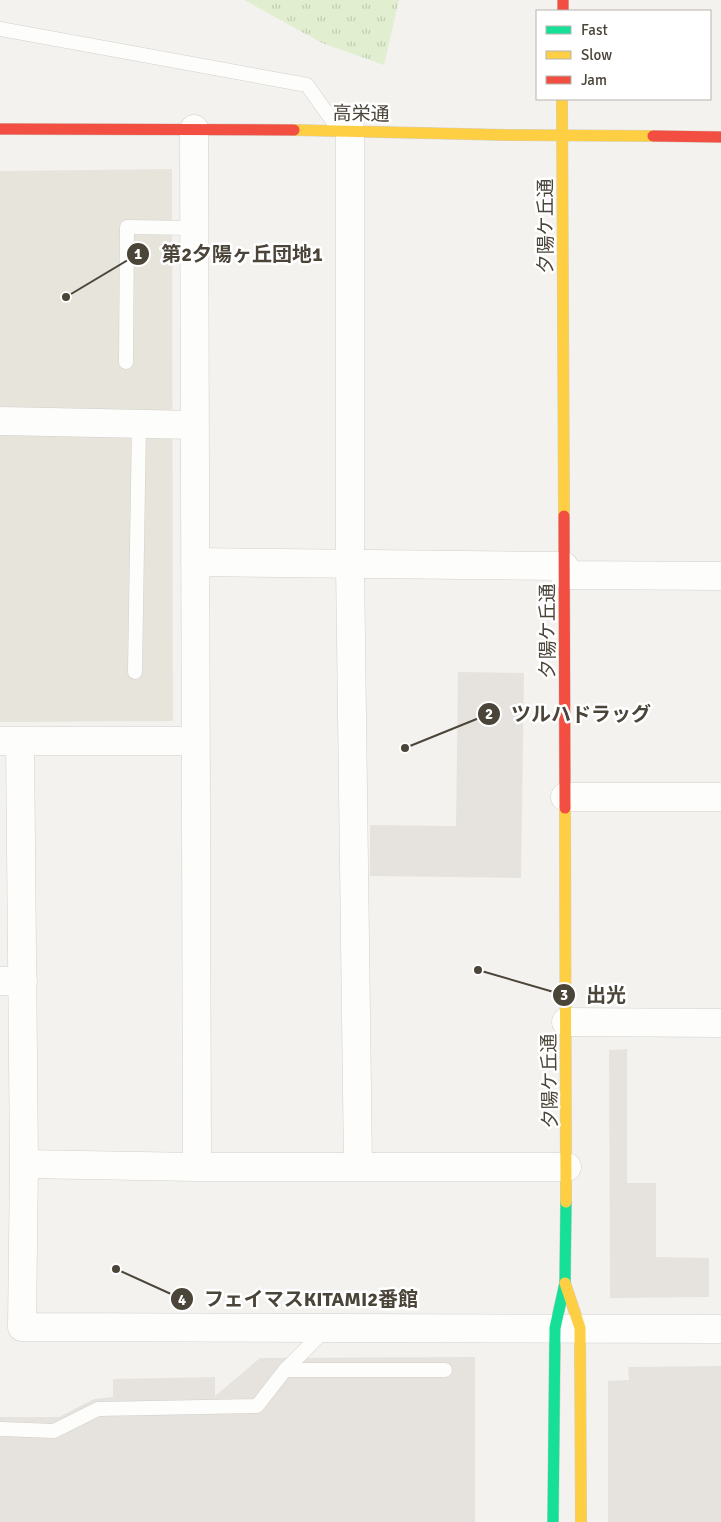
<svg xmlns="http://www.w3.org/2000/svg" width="721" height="1522" font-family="Signika,'Noto Sans JP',sans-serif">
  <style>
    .residential { fill: #e7e4dc }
    .grass { fill: url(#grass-tufts) }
    .parking { fill: #e6e3df }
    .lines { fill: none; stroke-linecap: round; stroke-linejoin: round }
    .lane-casing { stroke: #d2d0cb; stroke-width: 15 }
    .street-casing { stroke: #d2d0cb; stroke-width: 29 }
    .fast-casing { stroke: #d3cfc5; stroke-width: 12 }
    .slow-casing { stroke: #d3cfc5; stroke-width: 12 }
    .jam-casing { stroke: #d3cfc5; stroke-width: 12 }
    .lane { stroke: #fdfdfc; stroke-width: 14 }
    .street { stroke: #fdfdfc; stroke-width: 28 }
    .fast { stroke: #16e098; stroke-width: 11 }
    .slow { stroke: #ffcf43; stroke-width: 11 }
    .jam { stroke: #f24e42; stroke-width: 11 }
    .labels { text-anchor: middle; stroke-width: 5; stroke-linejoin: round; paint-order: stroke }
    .street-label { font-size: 19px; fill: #4b4439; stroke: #fff }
    .leader { fill: none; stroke: #4b4439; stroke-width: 2 }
    .callout-dot { fill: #4b4439; stroke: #fff; stroke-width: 2 }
    .mark-label { font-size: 15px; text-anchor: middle; font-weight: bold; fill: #fff }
    .callout-label { font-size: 20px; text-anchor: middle; font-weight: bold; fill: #4b4439; stroke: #fff; stroke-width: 5; stroke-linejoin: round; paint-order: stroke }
  </style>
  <defs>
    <pattern id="grass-tufts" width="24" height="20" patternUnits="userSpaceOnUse" patternTransform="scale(1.25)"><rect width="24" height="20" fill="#e1eecf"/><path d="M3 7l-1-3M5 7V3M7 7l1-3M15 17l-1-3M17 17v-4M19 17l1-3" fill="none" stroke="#c3cdb2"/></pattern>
  </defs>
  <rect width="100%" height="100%" fill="#f4f2ee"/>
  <path class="residential" d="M172 169 173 721 0 722V171Z"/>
  <path class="grass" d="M244 0H399L384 65 322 43Z"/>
  <path class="parking" d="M458 672 524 673 521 878 370 876V825L456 826Z
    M627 1049V1183H656V1257L709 1258V1297L610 1298 609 1050Z
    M475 1357V1522H0V1417H59L94 1399 113 1397V1379L215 1377V1396L260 1358Z
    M721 1366V1522H608V1381L629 1380 628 1367Z"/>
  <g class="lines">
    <defs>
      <path id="lane" d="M0 29 307 85 339 130
        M126 362 127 227 195 228
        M135 672 139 423
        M285 1370H445
        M0 1429 54 1431 98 1409 257 1406 285 1370 326 1329"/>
      <path id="street" d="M194 129 197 1167
        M350 130V565L358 1166
        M0 421 195 425
        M195 562 564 566
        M564 575 721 576
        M0 741H195
        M20 741 24 1164 22 1327 721 1329
        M565 797H721
        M0 981H23
        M566 1022 721 1023
        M24 1164 197 1167H567"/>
      <path id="fast" d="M553 1522 555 1328 565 1283 566 1202"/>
      <path id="slow" d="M562 99 564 516
        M294 130 507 135 653 136
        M565 808 566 1202
        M565 1283 580 1328 581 1522"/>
      <path id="jam" d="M563 0V11
        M0 129 294 130
        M653 136 721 137
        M564 516 565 808"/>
    </defs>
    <use href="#lane" class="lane-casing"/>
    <use href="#street" class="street-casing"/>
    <use href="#fast" class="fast-casing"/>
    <use href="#slow" class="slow-casing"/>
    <use href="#jam" class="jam-casing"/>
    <use href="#lane" class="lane"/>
    <use href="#street" class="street"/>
    <use href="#fast" class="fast"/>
    <use href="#slow" class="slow"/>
    <use href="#jam" class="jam"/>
  </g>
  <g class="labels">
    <g class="street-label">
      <text transform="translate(361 113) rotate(1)" y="7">高栄通</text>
      <text transform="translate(545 226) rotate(-90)" y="7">夕陽ケ丘通</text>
      <text transform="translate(547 631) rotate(-90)" y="7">夕陽ケ丘通</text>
      <text transform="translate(549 1081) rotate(-91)" y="7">夕陽ケ丘通</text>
    </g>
  </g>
  <path class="leader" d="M66 297L138 254M405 748L489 714M478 970L564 995M116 1269L182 1299"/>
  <g class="callout-dot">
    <circle cx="66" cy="297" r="5"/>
    <circle cx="405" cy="748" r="5"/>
    <circle cx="478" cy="970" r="5"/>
    <circle cx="116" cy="1269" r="5"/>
    <circle cx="138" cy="254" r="12"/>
    <circle cx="489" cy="714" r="12"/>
    <circle cx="564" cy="995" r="12"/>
    <circle cx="182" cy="1299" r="12"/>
  </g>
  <g class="mark-label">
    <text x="138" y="259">1</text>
    <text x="489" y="719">2</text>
    <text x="564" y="1000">3</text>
    <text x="182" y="1305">4</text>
  </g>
  <g class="callout-label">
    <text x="242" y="261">第2夕陽ヶ丘団地1</text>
    <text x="581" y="721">ツルハドラッグ</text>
    <text x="606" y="1002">出光</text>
    <text x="311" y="1306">フェイマスKITAMI2番館</text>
  </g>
  <rect x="536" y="10" width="175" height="90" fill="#ffffff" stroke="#b7b4b0"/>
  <rect x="546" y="26" width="25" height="8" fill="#16e098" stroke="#b7b4b0"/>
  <text x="581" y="35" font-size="15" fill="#4b4439">Fast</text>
  <rect x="546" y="51" width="25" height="8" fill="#ffcf43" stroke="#b7b4b0"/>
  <text x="581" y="60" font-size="15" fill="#4b4439">Slow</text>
  <rect x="546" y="76" width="25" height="8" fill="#f24e42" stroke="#b7b4b0"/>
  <text x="581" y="85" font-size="15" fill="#4b4439">Jam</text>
</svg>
